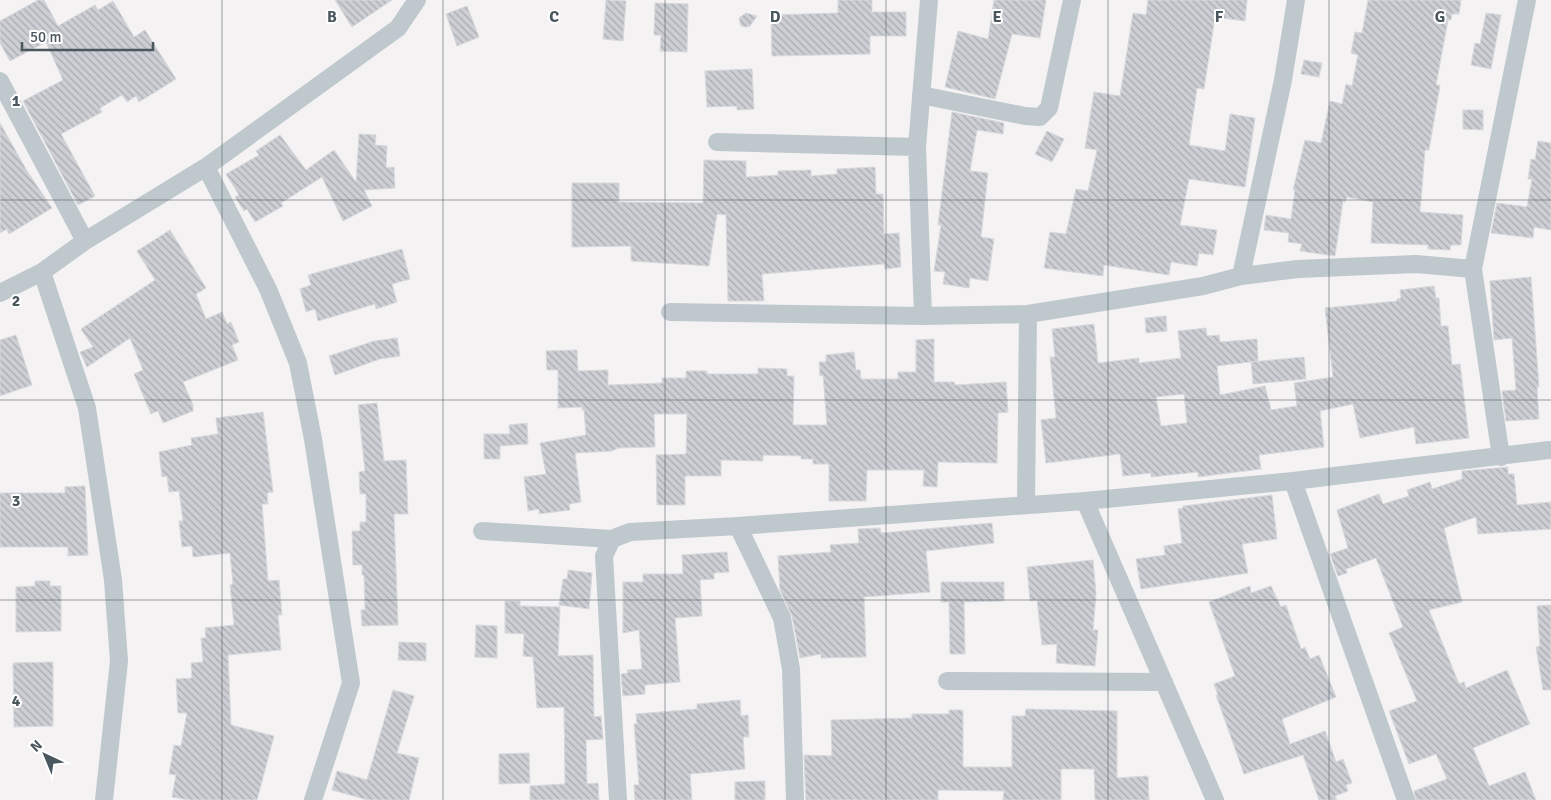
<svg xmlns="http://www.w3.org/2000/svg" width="1551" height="800" font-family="Signika,sans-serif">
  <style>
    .building { fill: url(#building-back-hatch); stroke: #d7d9dd; fill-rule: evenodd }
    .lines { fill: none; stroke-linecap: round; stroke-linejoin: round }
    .minor { stroke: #bfc8cd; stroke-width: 18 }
    .grid { fill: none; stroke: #4b575e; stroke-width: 1; stroke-opacity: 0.55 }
    .grid-label { font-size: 16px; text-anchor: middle; font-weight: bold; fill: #4b575e; stroke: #fff; stroke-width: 4; stroke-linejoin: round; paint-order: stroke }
  </style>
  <defs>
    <pattern id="building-back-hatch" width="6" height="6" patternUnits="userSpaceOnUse" patternTransform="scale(1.25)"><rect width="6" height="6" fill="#cdcfd4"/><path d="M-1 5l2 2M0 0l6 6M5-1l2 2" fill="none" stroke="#a8abaf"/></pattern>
  </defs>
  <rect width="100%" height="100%" fill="#f4f2f3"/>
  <path class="building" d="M38 0H44L58 26 95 5 98 10 113 1 134 37 145 30 176 79 139 102 136 96 127 102 122 95 100 108 102 112 61 134 95 196 78 205 23 101 63 80 46 42 10 61 0 43V21Z
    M335 0H392L352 27Z
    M606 0 626 1 623 41 603 39Z
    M838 0H872V12H906V36H870V54L772 56 771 15 838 13Z
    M994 0H1046L1040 38 1012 34 995 99 945 87 958 31 988 39Z
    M1148 0H1247L1245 21 1215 17 1204 89 1197 88 1189 145 1225 151 1230 114 1255 118 1245 187 1189 179 1180 225 1217 230 1213 255 1199 253 1197 266 1171 262 1169 275 1104 265 1103 276 1044 268 1050 232 1066 234 1076 189 1088 191 1097 150 1085 148 1094 92 1120 96 1133 13 1146 15Z
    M1368 0H1461L1459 14H1452L1451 20H1448L1436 85H1440L1429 150H1425L1420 212 1463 215 1461 245H1451L1450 250 1428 249V245L1371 243 1373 202 1347 197 1345 202 1343 201 1335 256 1300 251 1302 244 1288 242 1289 233 1264 230 1266 215 1291 219 1295 190H1293L1305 140 1321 143 1330 101 1342 104 1346 84 1352 86 1358 55 1351 53 1355 32 1362 33Z
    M655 3 688 4 687 52 660 51 661 35H654Z
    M467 6 479 37 457 46 446 14Z
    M746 13 757 16 750 26 746 27 741 26 739 18Z
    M1486 13 1501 15 1491 69 1471 65 1475 43 1480 44Z
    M1304 60 1322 63 1319 77 1301 74Z
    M752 69 754 109 737 110V106L707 107 705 71Z
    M1463 110H1483V130L1463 129Z
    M952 112 1004 123 1003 134 977 130 970 171 988 173 981 237 994 239 988 281 970 278 969 288 943 284 945 272 934 271 941 225H938Z
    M0 123 27 171 52 208 9 234 7 229 0 233Z
    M1047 131 1064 139 1052 162 1035 154Z
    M359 134 376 135 375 145 387 146 386 168 394 167 395 188 364 190 372 206 343 221 322 177 281 203 283 206 255 222 247 209 244 211 235 197 239 195 226 174 259 155 256 151 280 135 306 170 334 150 356 182Z
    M1538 141 1551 143V230L1534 227 1533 238 1491 233 1497 203 1527 207 1532 179H1528L1531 159 1535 160Z
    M704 160 746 161V177L778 175V171L811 170V176L837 174V169L875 167 876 194H883L884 234 899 233 901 267 885 269 884 264 762 274 764 301H728L726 215 717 214 709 266 631 261V246L572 247V183H619V202L703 203Z
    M170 230 206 288 196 294 206 319 222 312 227 324 231 322 239 342 232 345 238 360 183 382 193 405V411L163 423 158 411 151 414 134 374 143 370 130 338 87 367 80 352 93 347 81 329 155 280 137 251Z
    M402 249 410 279 392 284 397 302 376 309 375 304 318 321 315 309 306 312 300 289 311 285 308 275Z
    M1531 277 1539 387H1537L1539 419 1506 421 1502 391 1516 390 1512 338 1494 340 1490 281Z
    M1434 286 1436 298H1439L1441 326H1448L1452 365 1460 364 1469 438 1416 444 1414 427 1360 438 1353 404 1320 411 1324 447 1259 455 1261 469 1198 477V472L1151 477V473L1123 476 1120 454 1046 463 1041 420 1056 418 1050 357H1055L1052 329 1094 324 1098 363 1139 358V363L1181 358 1178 331 1206 328 1207 336 1219 335 1220 342 1257 339 1258 361 1217 366 1220 395 1265 386 1271 410 1297 406 1294 383 1333 377 1325 308 1397 301V299L1401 298 1400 290ZM1184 394 1187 423 1161 426 1156 397Z
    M1166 316 1167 331 1146 333 1145 318Z
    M16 335 32 385 0 396V340Z
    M397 338 400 356 380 359 335 375 329 356 374 341Z
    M934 339V382H954L955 385 1006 382 1008 412 998 413 997 463 938 462 937 487 923 486 924 470H867L866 501H829V464H813V459H801V456L763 455V461L721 460V476H685V505H657L656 455 686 454 687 414H654L655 447 618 448 612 451 575 453 581 502 569 504 570 510 539 514V509L528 511 524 477 546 474 540 443 586 435 584 410H582V407L558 408V370H547L546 351 577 350 578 371 608 370V385L662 383V378H686V371H707V374H758V368L787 369V376H794L793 425H827L823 375 820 376 819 362H826V355L854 352 856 370H860L861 379H898V372H916V340Z
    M1304 357 1306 379 1253 384 1251 362Z
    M377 403 384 461 406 460 408 514H394L398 625 362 626 361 610H365L364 575H362V565H353L352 531H360V522H366V494H360L359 472 365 471 358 405Z
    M263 412 273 492 267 493 268 504H262L268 581 279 580 282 615H278L281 650 228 655 231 725 274 736 257 800H189L172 797 176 775 169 774 174 745 181 746 187 713H178L176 679 192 678 191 663 203 662 201 638H206L205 628 234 625 230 585 233 584 230 553 193 557 192 546 182 547 179 521H183L179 491 169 492 167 476 162 477 159 452 192 445 191 438 218 434 216 418Z
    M527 423 528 444 500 446V459H484V434H510L509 425Z
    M1508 467V474H1514L1517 505 1551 502V529L1478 534 1476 517 1444 528 1462 602 1429 610 1459 684 1464 682 1466 688 1507 670 1530 724 1473 748 1489 786 1525 772 1536 800H1416L1414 791 1447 779 1436 754 1409 764 1389 711 1417 701 1389 633 1403 627 1376 558 1346 569 1347 573 1338 576 1330 554 1348 548 1337 510 1379 494 1383 504 1409 496 1407 490 1430 482 1432 489 1462 479V471Z
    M85 486 88 555 68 556V547H0V493H65V487Z
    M1272 495 1277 539 1242 544 1248 573 1141 589 1136 559 1165 555 1164 546 1182 543 1178 509 1183 508V506Z
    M992 523 994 543 926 551 930 592 864 597 866 657 821 658V654L800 658 792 616 780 590 778 556 831 552 830 545 859 543 858 529 880 528 881 533Z
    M727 552 729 572 714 573V579L700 580 702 616 675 618 680 682 645 685V694L623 696 621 674 628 673 627 670 642 669 639 630 623 633V582H643V574H683L682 555Z
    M1093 560 1096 594 1093 630H1098L1095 666 1056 663 1057 644 1042 645 1037 600 1030 601 1027 567Z
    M568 570 592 573 589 609 559 605 563 579H567Z
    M35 581H50V586H61V631L16 632V587L35 586Z
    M941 582H1004V601L964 602 965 654H950L949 602H941Z
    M1250 586 1251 593 1271 586 1281 607 1286 605 1301 649 1305 647 1310 659 1319 655 1336 697 1282 719 1290 744 1325 731 1336 762 1343 759 1352 783 1346 785 1348 791 1335 796 1337 800H1319L1303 755 1244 774 1216 695H1218L1214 684 1235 676 1209 602Z
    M505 601H520V606L560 607 558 656 593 655 594 717 601 716 603 739 586 740 587 784 598 783 599 800H530V786L565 784 564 707 537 708 533 657 523 656 524 634 505 633Z
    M1551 605V690H1543L1536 647 1540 646 1537 606Z
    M476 625 497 626V658L475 657Z
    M399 642 426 643V661L398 660Z
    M53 662V726L14 727 13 663Z
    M393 690 414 696 397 753 419 758 409 800H368L332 790 337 771 367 780Z
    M740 700 741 716 748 715 749 737H743L745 769 690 774 692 800H635L634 785H639L634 724H637L636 714 697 709V704Z
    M1026 709 1117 711V778L1148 776 1149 800H1095L1094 769H1061V800H1003L1004 791 938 790V800H806L804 755 832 756 831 720 912 718V714H949V710H963V767H1012V716H1025Z
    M529 753 530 783 499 784V754Z
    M765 781V800H735V782Z"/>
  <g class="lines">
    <path class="minor" d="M0 81 85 241
      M921 95 1025 116 1040 117 1049 108 1072 0
      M717 142 917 147
      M206 167 268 289 298 363 313 439 351 683 313 800
      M42 272 87 408 113 580 119 661 104 800
      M1241 276 1283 80 1296 0
      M0 293 42 272 85 241 206 167 398 28 417 0
      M670 312 923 316 1028 314 1203 286 1241 276 1298 269 1416 264 1473 269
      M923 316 917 147 929 0
      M1501 457 1473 269 1527 0
      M1293 481 1406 800
      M1085 501 1215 800
      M1026 505 1028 314
      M738 526 782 618 791 669 795 800
      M482 531 612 539
      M947 681 1164 682
      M618 800 604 556 612 539 630 532 738 526 1085 501 1293 481 1549 450"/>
  </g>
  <path class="grid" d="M222 0V800M443 0V800M665 0V800M886 0V800M1108 0V800M1329 0V800M0 200H1551M0 400H1551M0 600H1551"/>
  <g class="grid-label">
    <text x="332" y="22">B</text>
    <text x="554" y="22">C</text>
    <text x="775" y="22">D</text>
    <text x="997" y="22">E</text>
    <text x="1219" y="22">F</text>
    <text x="1440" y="22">G</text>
    <text x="16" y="106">1</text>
    <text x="16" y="306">2</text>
    <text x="16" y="506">3</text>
    <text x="16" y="706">4</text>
  </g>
  <g transform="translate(45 755) rotate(316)" stroke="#ffffff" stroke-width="4" paint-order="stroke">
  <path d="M0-4L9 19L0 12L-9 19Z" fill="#4b575e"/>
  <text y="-8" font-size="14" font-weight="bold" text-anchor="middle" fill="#4b575e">N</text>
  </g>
  <path d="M22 42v8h131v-8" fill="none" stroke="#4b575e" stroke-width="2.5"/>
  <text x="30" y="42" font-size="15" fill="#4b575e" stroke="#ffffff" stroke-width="4" paint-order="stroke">50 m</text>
</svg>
